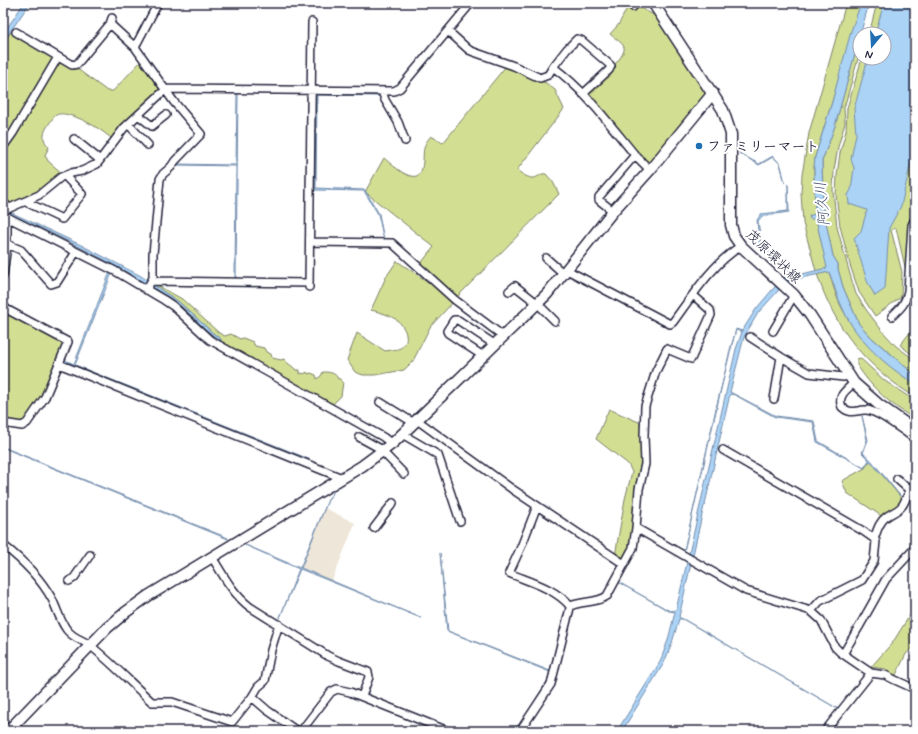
<svg xmlns="http://www.w3.org/2000/svg" width="918" height="734" font-family="Mynerve,'Klee One',sans-serif">
  <style>
    .built { fill: #eee6d8 }
    .green { fill: #d2df93; stroke: #7a8067 }
    .water { fill: #abd3f6; stroke: #748cab }
    .lines { fill: none; stroke-linecap: round; stroke-linejoin: round }
    .street-casing { stroke: #22223b; stroke-width: 10 }
    .secondary-casing { stroke: #22223b; stroke-width: 13 }
    .street { stroke: #fff; stroke-width: 7 }
    .secondary { stroke: #fff; stroke-width: 10 }
    .poi-dot { fill: #1f6fb2; stroke: #fff; stroke-width: 1.5 }
    .labels { text-anchor: middle; stroke-width: 4; stroke-linejoin: round; paint-order: stroke }
    .poi-label { font-size: 14px; font-weight: bold; fill: #22223b; stroke: #fff; text-anchor: start }
    .street-label { font-size: 14px; fill: #22223b; stroke: #fff }
    .water-label { font-size: 15px; font-style: italic; fill: #4b5773; stroke: #fff }
  </style>
  <rect width="100%" height="100%" fill="#fff"/>
  <filter id="ink" filterUnits="userSpaceOnUse"><feTurbulence type="fractalNoise" baseFrequency=".025" numOctaves="2"/><feDisplacementMap in="SourceGraphic" scale="8" xChannelSelector="R" yChannelSelector="G"/><feConvolveMatrix kernelMatrix="1 2 1 2 8 2 1 2 1" color-interpolation-filters="sRGB"/></filter>
  <g filter="url(#ink)">
    <path class="built" d="M325 508 355 523 332 581 301 568Z"/>
    <path class="green" d="M846 3H861L832 102 815 157 814 169 815 214 809 217 816 219 828 268 816 271 803 223 801 193 802 175 809 133Z
      M877 3H915V210L909 223 906 271 896 228 891 230 902 272 901 297 875 316 859 292 850 265 840 226 836 195 837 175 840 153 846 131 847 108 862 58H884V34H869Z
      M632 4 660 18 705 89 706 95 650 170 583 94C592 86 627 58 624 47 622 42 614 38 610 34L619 24 628 6Z
      M12 31 16 32 72 65 107 91H113L143 59 166 89 115 141C100 129 87 120 69 115 65 114 60 113 56 115 53 117 49 124 47 127 42 135 43 141 49 147L45 155 48 161 63 174 42 191 3 208V42Z
      M860 35V52L844 108 845 123 838 147 834 170 833 190 837 227 849 271 856 294 867 311 884 333 896 346 915 360V375L872 338 859 324 843 287 838 269V264L833 256 824 216 822 161 835 126Z
      M506 66 546 83 555 90 564 109 517 170C520 173 529 179 534 178 539 177 540 173 546 174L553 182 559 194 457 297 418 267 434 247 365 192 384 158C392 165 418 189 422 168 425 154 420 148 431 136L443 143Z
      M397 261 455 300 430 327 413 361 404 370 375 375H363L355 372 347 360 357 333 385 351C389 350 394 350 398 349 412 344 406 328 398 321 391 315 379 312 371 310L386 277Z
      M829 272C833 286 837 300 844 312 860 342 886 366 915 384V397C866 367 835 329 817 274Z
      M152 284H155L182 299 219 333 225 336 231 334 240 339 243 338 253 342 255 346 264 348 266 352 271 354 272 358 281 360 284 359C287 364 292 365 296 370H300V374L302 373 304 374 307 372 308 374 311 373 316 375 317 379 321 376 323 372C330 372 336 373 338 379H340L343 382 341 396 332 405 210 337 149 289 151 286 178 304 213 336 220 341 221 339 213 333 179 302Z
      M3 308 66 343 43 397 23 423 3 421Z
      M912 330 915 332V357L900 345Z
      M860 358 885 381 915 401V419C891 405 872 389 857 365V359Z
      M62 361 308 460V462L62 363Z
      M609 409 641 423 642 475 629 550 623 560 615 556 625 499 632 472 628 464 596 439Z
      M870 460 903 500 902 503 883 517 847 493 842 481 865 468Z
      M915 607V646L906 654 895 677 886 669 871 667 893 642Z"/>
    <path class="water" d="M24 3H30L3 42V34Z
      M861 3H869L835 126 822 161 823 208 833 256 838 264V269L843 287 859 324 872 338 915 375V384C886 366 857 341 843 309 837 297 834 284 829 272L787 281 758 313 744 337 730 392 776 416 814 421 818 441 864 468 869 460 862 453 867 440 862 416 868 440 863 453 871 460 902 498 870 461 864 468 817 442 813 422 775 417 735 395 730 394 705 504 706 505 704 506 679 617 838 709 683 619H679L672 643 664 663 622 731H617L660 662 668 640 675 612 669 611 618 582 670 611 676 610 736 349 742 332 736 330 730 350 684 551 717 404 736 329 742 331 756 309 772 290 783 278 792 275 759 243 757 220 761 214 788 211V185C781 180 784 171 780 164 778 161 775 159 773 157L759 165 739 153 759 164 773 156 780 164 785 182 788 185 789 212 762 216 758 221 761 242 794 274H802L827 268 816 219H810L809 216 815 214 814 169 815 157 832 102 851 31Z
      M884 3H915V145L901 206 889 228 885 289 875 296 867 281 854 238 861 231 867 210 849 204 848 195 851 190 854 168 851 159 856 134 854 109 868 58H884V34H875Z
      M237 93H238L236 278H235L236 166 176 165V164L236 165Z
      M316 94 380 95V96L317 95 316 188 365 190 379 214 384 240 378 214 364 191 315 190Z
      M8 211 81 245 141 276 179 302 213 333 221 339V341C202 329 189 310 170 298 118 265 62 237 5 212Z
      M110 272 112 273 75 365 309 459 308 460 64 362 65 360 74 364Z
      M3 447 228 538V539L11 451Z
      M336 488 328 500 301 568 421 618 300 569 279 620 299 569 243 544 300 568 328 500Z
      M440 553 448 631 550 671 566 608 548 680 516 731 548 680 550 672 447 631Z"/>
    <g class="lines">
      <defs>
        <path id="street" d="M633 7 635 3
          M110 24 135 47 174 102 201 134 175 161 171 167 163 174 160 179 153 254V278L146 290
          M448 31 469 50 474 52 514 66 540 78 548 75 553 67C586 91 610 125 635 155
          M16 32 72 65 77 64 110 24 112 18
          M135 47 158 3
          M553 67 567 49 577 39 581 40 609 64 611 66 609 70 583 94
          M382 91 385 100 398 122 405 141
          M138 115 152 126 166 115
          M128 124 148 145
          M74 139 100 160
          M3 147 13 133 58 57
          M3 202 9 208
          M26 202 62 219 82 194 65 176
          M3 211 39 195 61 177 71 173 82 171 97 164 124 128 166 89 394 91 400 88 471 3
          M613 211 599 200V197L635 155 650 170
          M3 215 115 271 164 300 173 306 210 340 383 437 392 444
          M311 242 392 243 455 300 503 336
          M7 244 21 250 51 284 57 282 76 252
          M546 258 564 274
          M567 270 670 324 673 322C692 296 713 263 741 246
          M3 276 7 245V217
          M152 281 309 283
          M309 287 312 22
          M509 291 515 286 538 304 555 321
          M3 304 6 309 68 342 45 397 27 423 22 426 3 423
          M892 316C901 308 906 303 908 291L912 225 915 219
          M773 331 794 295
          M750 337 781 357
          M483 356 448 333 447 331 454 320H458L494 344
          M59 364 342 478
          M854 383C846 390 837 396 842 407 853 417 859 407 871 411 881 414 906 432 915 439
          M774 399 781 357 809 373 843 377 848 376
          M380 402 414 423
          M417 420 512 489 624 564
          M402 434 438 455 460 521
          M359 437 379 448 404 474
          M723 450 863 531 873 538 876 541 874 561 862 580 820 601 811 611
          M897 479 907 488 910 490
          M374 528 393 503
          M636 528 639 489 645 464 644 436 645 406 656 371 667 349 691 359 711 315 710 310 693 295
          M874 539C877 531 879 522 886 517 891 513 898 511 902 506 907 499 908 490 915 484
          M3 545C21 559 41 579 52 599 57 609 60 621 67 630 75 640 83 639 91 646 113 664 132 684 152 702H172L232 722 252 697 258 687 265 681 271 650 279 624
          M212 557C223 575 233 594 250 607L328 656 339 661 368 672 369 677 362 696
          M69 581 74 578 90 555
          M570 606C582 601 597 603 607 596L633 548 636 528 746 591 811 611 821 620 835 647 840 652 871 673 885 675 895 680 915 689
          M843 654 859 627 886 579 915 548
          M252 697 267 710 297 731
          M301 731 331 692 337 689 350 692 448 731
          M520 731 551 684 570 608V606C555 588 530 582 509 573L521 547 537 506
          M825 731 871 673"/>
        <path id="secondary" d="M653 3 723 110 731 134V225L734 236 741 246 794 295 810 315 854 383 878 404 915 430
          M8 731 107 628 126 612 148 596 362 466 393 443 547 294 613 211 650 170 713 93"/>
      </defs>
      <use href="#street" class="street-casing"/>
      <use href="#secondary" class="secondary-casing"/>
      <use href="#street" class="street"/>
      <use href="#secondary" class="secondary"/>
    </g>
  </g>
  <circle class="poi-dot" cx="699" cy="146" r="4"/>
  <g class="labels">
    <g class="poi-label">
      <text x="707" y="151">ファミリーマート</text>
    </g>
    <g class="street-label">
      <text transform="translate(774 256) rotate(44)" y="5">茂原環状線</text>
    </g>
    <g class="water-label">
      <text transform="translate(822 204) rotate(-96)" y="5">阿久川</text>
    </g>
  </g>
  <rect width="918" height="734" fill="none" stroke="#fff" stroke-width="16"/>
  <rect x="8" y="8" width="902" height="718" fill="none" stroke="#22223b" stroke-width="1.5" filter="url(#ink)"/>
  <g transform="translate(872 46) rotate(198)"><circle r="19" fill="#ffffff" stroke="#a7a7b1"/>
  <path d="M0-3L7 15L0 10L-7 15Z" fill="#1f6fb2"/>
  <text y="-6" font-size="11" font-weight="bold" text-anchor="middle" fill="#22223b">N</text>
  </g>
</svg>
